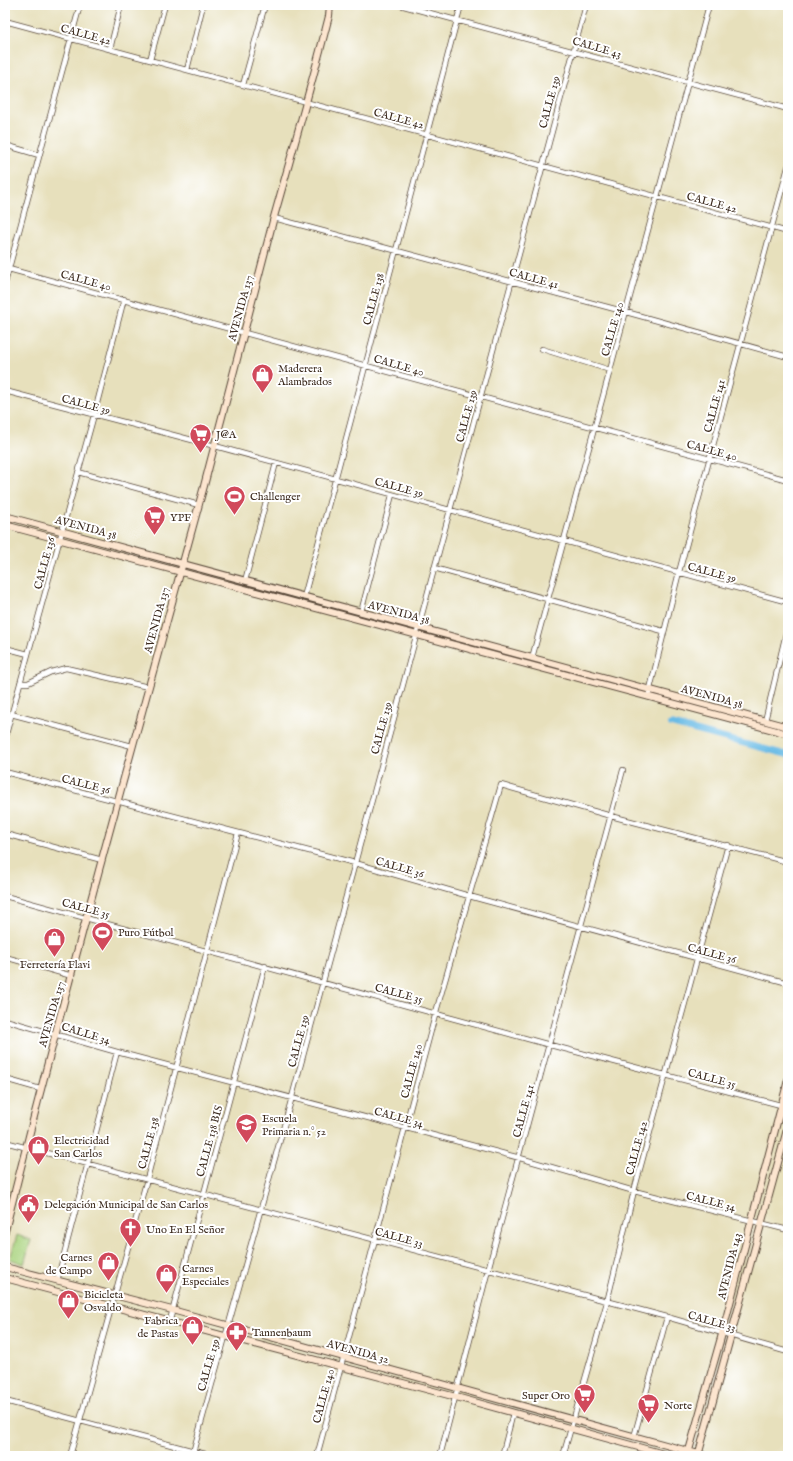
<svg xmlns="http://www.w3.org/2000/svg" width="793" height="1461" font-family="'IM FELL English',serif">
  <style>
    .green { fill: #a9d37e; stroke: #727e4e }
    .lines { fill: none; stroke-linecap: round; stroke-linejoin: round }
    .canal { stroke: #6bbce6; stroke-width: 6 }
    .street-casing { stroke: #554536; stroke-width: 6 }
    .secondary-casing { stroke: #554536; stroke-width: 8 }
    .street { stroke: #fff; stroke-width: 4.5 }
    .secondary { stroke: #fce5cf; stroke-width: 6 }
    .labels { text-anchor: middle; stroke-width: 4; stroke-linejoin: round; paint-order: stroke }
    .street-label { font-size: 11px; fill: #3b2a1e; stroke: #fff }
    .poi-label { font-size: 11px; fill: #3b2a1e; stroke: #fff; text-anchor: start }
  </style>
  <rect width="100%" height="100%" fill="#fff"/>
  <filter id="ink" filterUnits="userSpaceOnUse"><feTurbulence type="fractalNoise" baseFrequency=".025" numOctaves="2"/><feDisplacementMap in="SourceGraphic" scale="8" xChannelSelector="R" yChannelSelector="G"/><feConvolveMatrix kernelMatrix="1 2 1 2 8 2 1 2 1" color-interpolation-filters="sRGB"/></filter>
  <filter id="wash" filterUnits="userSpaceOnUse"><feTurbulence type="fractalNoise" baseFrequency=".012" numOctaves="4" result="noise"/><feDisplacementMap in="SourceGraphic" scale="16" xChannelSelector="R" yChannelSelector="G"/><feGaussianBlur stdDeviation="0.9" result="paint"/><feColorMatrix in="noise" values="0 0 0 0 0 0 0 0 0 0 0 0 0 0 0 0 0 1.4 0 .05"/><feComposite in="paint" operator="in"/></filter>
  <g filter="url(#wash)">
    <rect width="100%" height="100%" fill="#e7e0bc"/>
    <path class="green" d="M17 1235 31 1240 24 1264 10 1259Z"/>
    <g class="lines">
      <path class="canal" d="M671 724 788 755"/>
    </g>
  </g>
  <g filter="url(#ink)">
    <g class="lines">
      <defs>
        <path id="street" d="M400 5 788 109
          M5 21 788 232
          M110 49 121 5
          M150 60 165 5
          M187 70 203 5
          M243 85 265 5
          M5 145 39 155
          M274 218 626 312 788 357
          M5 268 788 480
          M5 283 80 5
          M542 349 610 370
          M5 391 215 446 788 602
          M78 472 199 505
          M434 568 663 631
          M245 581 276 463
          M304 597 461 5
          M361 612 392 495
          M5 648 28 654
          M532 658 709 5
          M20 683H28L51 672 66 668 148 687
          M648 697 679 572 788 167
          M11 714 132 746
          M765 721 788 625
          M5 738 94 415 124 299
          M5 772 355 863 469 896 788 983
          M5 834 102 860
          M5 896 550 1045 788 1107
          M5 957 72 976
          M5 1020 117 1052 520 1158 634 1191 788 1230
          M5 1079 40 1089
          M5 1142 667 1317 788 1352
          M57 1281 117 1052
          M170 1320 265 966
          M5 1401 213 1456
          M634 1437 667 1317
          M70 1456 147 1179 238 833
          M192 1456 292 1097 586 5
          M317 1456 436 1012 501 785 611 816 788 862
          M440 1456 488 1270 623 770
          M502 1456 513 1413
          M563 1456 607 1302 634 1191 728 845"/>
        <path id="secondary" d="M5 516 788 727
          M5 525 788 734
          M5 1231C67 982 136 734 204 486 228 397 250 306 274 217 293 150 312 83 329 16L330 5
          M5 1267 172 1310 706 1456
          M5 1278 456 1397 671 1456
          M688 1454 722 1334 788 1080
          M698 1456 788 1126"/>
      </defs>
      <use href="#street" class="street-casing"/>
      <use href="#secondary" class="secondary-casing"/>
      <use href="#street" class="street"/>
      <use href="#secondary" class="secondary"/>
    </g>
  </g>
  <defs>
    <symbol id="shop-pin" viewBox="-11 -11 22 30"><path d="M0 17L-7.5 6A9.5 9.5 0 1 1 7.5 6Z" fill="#d1495b" stroke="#fff"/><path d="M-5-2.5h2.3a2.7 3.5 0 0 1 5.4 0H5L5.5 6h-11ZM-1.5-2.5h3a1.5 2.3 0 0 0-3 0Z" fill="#fff"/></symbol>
    <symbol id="supermarket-pin" viewBox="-11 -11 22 30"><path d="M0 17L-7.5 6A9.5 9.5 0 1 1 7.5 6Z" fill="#d1495b" stroke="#fff"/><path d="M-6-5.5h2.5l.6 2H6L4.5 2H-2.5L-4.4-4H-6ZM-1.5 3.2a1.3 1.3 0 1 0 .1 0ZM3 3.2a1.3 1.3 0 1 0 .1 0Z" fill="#fff"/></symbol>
    <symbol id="stadium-pin" viewBox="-11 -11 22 30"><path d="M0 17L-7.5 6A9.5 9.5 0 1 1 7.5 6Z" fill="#d1495b" stroke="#fff"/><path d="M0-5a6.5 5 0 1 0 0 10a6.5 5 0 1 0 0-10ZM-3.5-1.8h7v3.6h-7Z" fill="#fff"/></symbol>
    <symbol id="school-pin" viewBox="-11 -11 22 30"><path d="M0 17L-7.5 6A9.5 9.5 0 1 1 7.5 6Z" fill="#d1495b" stroke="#fff"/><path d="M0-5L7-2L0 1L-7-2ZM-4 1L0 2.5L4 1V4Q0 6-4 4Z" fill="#fff"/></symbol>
    <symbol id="civic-pin" viewBox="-11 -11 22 30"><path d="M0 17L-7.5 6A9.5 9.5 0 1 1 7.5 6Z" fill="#d1495b" stroke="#fff"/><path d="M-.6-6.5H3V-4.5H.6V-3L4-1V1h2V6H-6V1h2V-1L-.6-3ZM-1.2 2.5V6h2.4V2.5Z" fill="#fff"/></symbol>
    <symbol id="church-pin" viewBox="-11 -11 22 30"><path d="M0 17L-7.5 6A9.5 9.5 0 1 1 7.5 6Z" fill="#d1495b" stroke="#fff"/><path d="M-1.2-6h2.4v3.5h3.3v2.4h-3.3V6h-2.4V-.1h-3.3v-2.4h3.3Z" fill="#fff"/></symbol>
    <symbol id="pharmacy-pin" viewBox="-11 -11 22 30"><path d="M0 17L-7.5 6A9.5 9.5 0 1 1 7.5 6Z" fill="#d1495b" stroke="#fff"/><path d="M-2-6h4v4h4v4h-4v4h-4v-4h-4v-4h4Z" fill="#fff"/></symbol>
  </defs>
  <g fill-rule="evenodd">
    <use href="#shop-pin" x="250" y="362" width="25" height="34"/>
    <use href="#supermarket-pin" x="188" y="422" width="25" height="34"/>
    <use href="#stadium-pin" x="222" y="484" width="25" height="34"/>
    <use href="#supermarket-pin" x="142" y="504" width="25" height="34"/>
    <use href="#stadium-pin" x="90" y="920" width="25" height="34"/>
    <use href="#shop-pin" x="42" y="926" width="25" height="34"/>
    <use href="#school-pin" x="234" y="1112" width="25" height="34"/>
    <use href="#shop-pin" x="26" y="1134" width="25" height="34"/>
    <use href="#civic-pin" x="16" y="1192" width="25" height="34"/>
    <use href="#church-pin" x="118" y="1216" width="25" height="34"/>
    <use href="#shop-pin" x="96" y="1250" width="25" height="34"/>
    <use href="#shop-pin" x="154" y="1262" width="25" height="34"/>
    <use href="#shop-pin" x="56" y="1288" width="25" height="34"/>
    <use href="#shop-pin" x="180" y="1314" width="25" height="34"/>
    <use href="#pharmacy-pin" x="224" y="1320" width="25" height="34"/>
    <use href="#supermarket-pin" x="572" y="1382" width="25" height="34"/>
    <use href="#supermarket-pin" x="636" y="1392" width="25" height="34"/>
  </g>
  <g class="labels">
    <g class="street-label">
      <text transform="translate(86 34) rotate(15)" y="4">CALLE 42</text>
      <text transform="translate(597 47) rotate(16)" y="4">CALLE 43</text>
      <text transform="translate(549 102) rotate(-75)" y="4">CALLE 139</text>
      <text transform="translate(399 118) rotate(15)" y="4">CALLE 42</text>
      <text transform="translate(712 202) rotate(15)" y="4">CALLE 42</text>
      <text transform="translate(534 278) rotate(15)" y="4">CALLE 41</text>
      <text transform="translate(86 280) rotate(15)" y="4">CALLE 40</text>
      <text transform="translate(373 299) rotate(-75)" y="4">CALLE 138</text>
      <text transform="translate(240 308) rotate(-75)" y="4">AVENIDA 137</text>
      <text transform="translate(612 329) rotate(-74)" y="4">CALLE 140</text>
      <text transform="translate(399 365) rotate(16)" y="4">CALLE 40</text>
      <text transform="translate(86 404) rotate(15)" y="4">CALLE 39</text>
      <text transform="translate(714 406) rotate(-75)" y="4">CALLE 141</text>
      <text transform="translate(466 416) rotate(-75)" y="4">CALLE 139</text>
      <text transform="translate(712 450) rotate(15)" y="4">CALLE 40</text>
      <text transform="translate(399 487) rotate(15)" y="4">CALLE 39</text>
      <text transform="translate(86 527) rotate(15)" y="4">AVENIDA 38</text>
      <text transform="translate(44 563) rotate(-75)" y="4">CALLE 136</text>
      <text transform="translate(712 572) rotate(15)" y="4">CALLE 39</text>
      <text transform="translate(399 612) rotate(15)" y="4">AVENIDA 38</text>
      <text transform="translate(156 620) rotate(-75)" y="4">AVENIDA 137</text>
      <text transform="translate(712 696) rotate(15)" y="4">AVENIDA 38</text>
      <text transform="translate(381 728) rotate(-75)" y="4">CALLE 139</text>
      <text transform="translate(86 784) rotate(14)" y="4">CALLE 36</text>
      <text transform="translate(400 867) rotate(16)" y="4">CALLE 36</text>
      <text transform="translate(86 908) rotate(15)" y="4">CALLE 35</text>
      <text transform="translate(712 953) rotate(15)" y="4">CALLE 36</text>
      <text transform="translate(399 993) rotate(15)" y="4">CALLE 35</text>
      <text transform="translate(51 1014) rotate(-74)" y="4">AVENIDA 137</text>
      <text transform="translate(86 1033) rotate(17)" y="4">CALLE 34</text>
      <text transform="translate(298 1041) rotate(-75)" y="4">CALLE 139</text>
      <text transform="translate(411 1071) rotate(-75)" y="4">CALLE 140</text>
      <text transform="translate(712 1078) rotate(15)" y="4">CALLE 35</text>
      <text transform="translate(523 1111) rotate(-75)" y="4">CALLE 141</text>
      <text transform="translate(399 1117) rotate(15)" y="4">CALLE 34</text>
      <text transform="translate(209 1141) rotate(-75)" y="4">CALLE 138 BIS</text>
      <text transform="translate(148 1143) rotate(-75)" y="4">CALLE 138</text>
      <text transform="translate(636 1148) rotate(-75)" y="4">CALLE 142</text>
      <text transform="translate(711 1201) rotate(14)" y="4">CALLE 34</text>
      <text transform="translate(399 1237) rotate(15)" y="4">CALLE 33</text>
      <text transform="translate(729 1266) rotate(-76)" y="4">AVENIDA 143</text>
      <text transform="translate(712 1321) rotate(16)" y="4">CALLE 33</text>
      <text transform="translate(358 1351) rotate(15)" y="4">AVENIDA 32</text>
      <text transform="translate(208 1365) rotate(-74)" y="4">CALLE 139</text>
      <text transform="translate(323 1396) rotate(-75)" y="4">CALLE 140</text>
    </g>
    <g class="poi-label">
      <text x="278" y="372">Maderera<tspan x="278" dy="13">Alambrados</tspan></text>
      <text x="216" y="438">J@A</text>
      <text x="250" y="500">Challenger</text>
      <text x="170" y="521">YPF</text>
      <text x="118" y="936">Puro Fútbol</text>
      <text x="55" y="968" text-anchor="middle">Ferretería Flavi</text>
      <text x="262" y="1122">Escuela<tspan x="262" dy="13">Primaria n.° 52</tspan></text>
      <text x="54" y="1144">Electricidad<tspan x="54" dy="13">San Carlos</tspan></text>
      <text x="44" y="1208">Delegación Municipal de San Carlos</text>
      <text x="146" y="1233">Uno En El Señor</text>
      <text x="92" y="1261" text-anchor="end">Carnes<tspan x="92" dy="13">de Campo</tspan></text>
      <text x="182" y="1272">Carnes<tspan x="182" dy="13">Especiales</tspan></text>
      <text x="84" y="1298">Bicicleta<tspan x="84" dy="13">Osvaldo</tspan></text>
      <text x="178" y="1324" text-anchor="end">Fabrica<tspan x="178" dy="13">de Pastas</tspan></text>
      <text x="252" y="1336">Tannenbaum</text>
      <text x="570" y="1399" text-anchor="end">Super Oro</text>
      <text x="664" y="1409">Norte</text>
    </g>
  </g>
  <rect width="793" height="1461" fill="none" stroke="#fff" stroke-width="20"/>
</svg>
